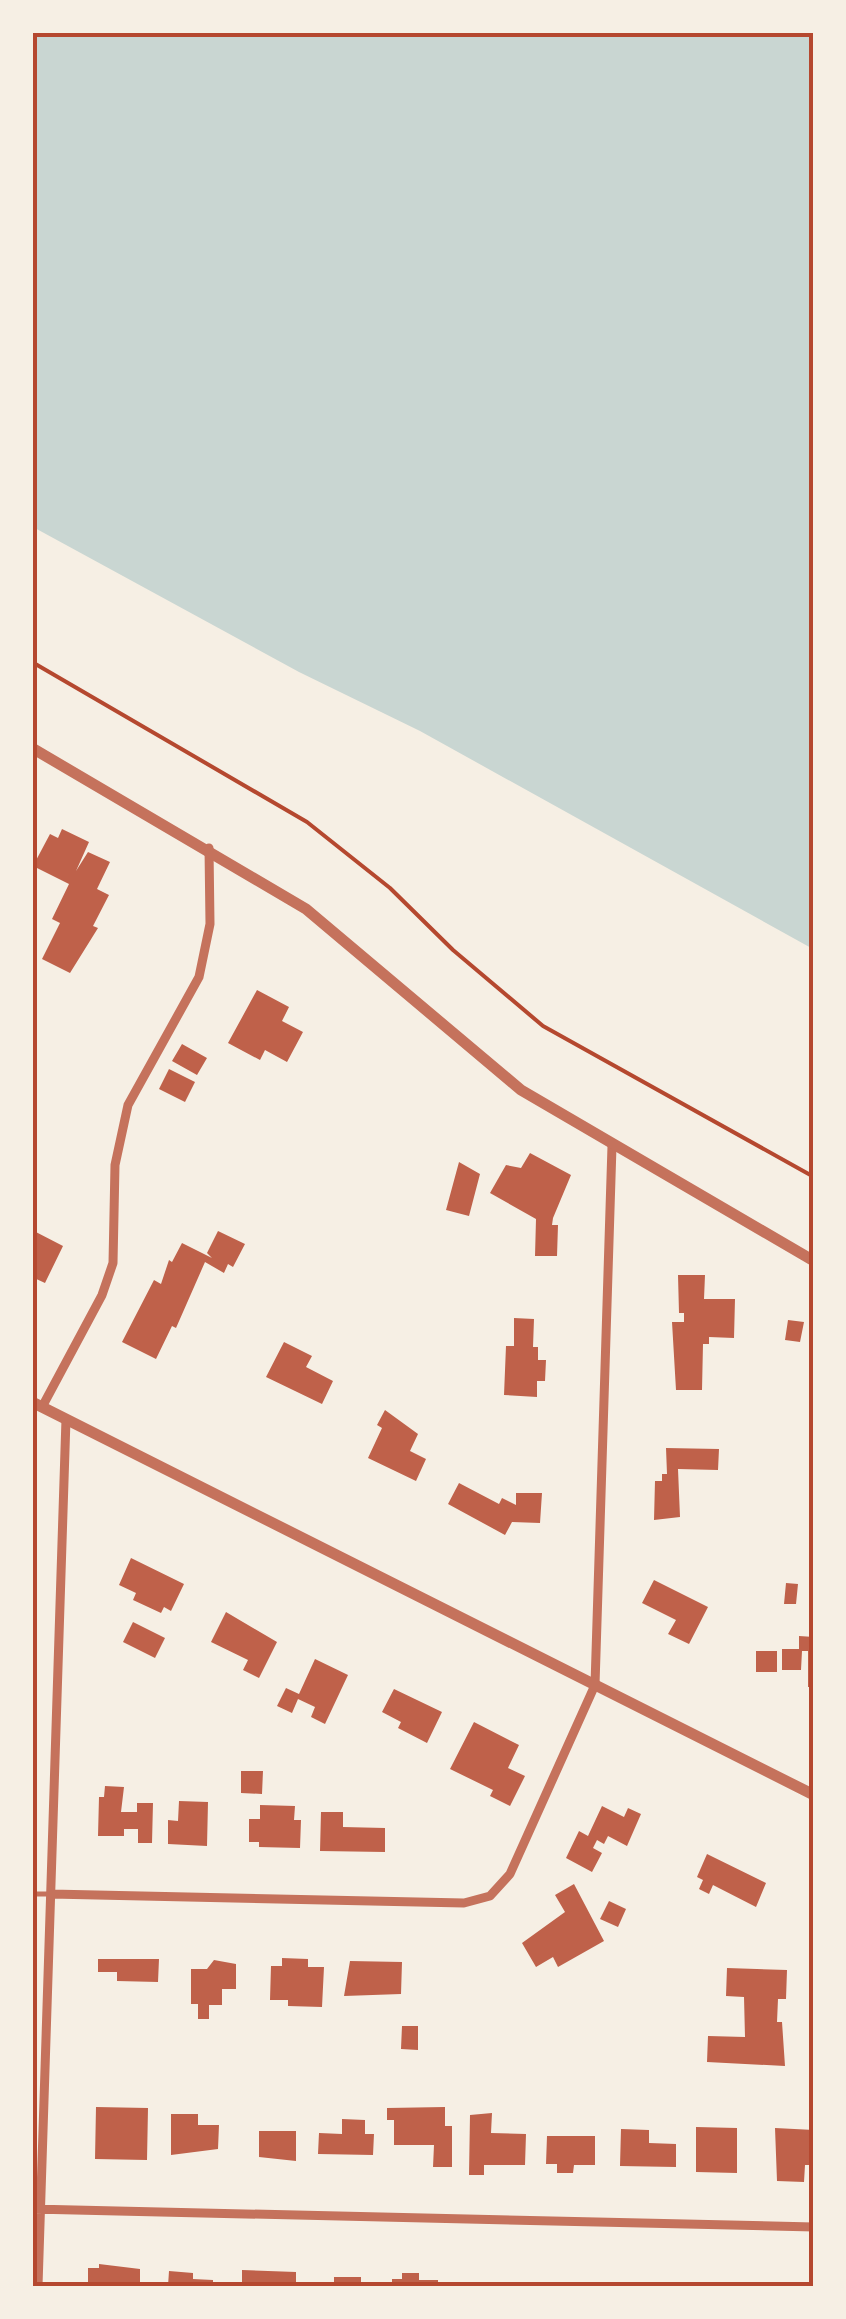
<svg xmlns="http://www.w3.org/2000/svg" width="846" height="2319" font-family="Jost,sans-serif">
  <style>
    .water { fill: #c9d6d2 }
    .building { fill: #bf614a }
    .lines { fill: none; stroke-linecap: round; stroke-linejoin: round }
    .path { stroke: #b5482f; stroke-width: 4 }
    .service { stroke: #c5725c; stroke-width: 5 }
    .minor { stroke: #c5725c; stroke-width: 9 }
    .tertiary { stroke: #c5725c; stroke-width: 11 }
    .neatline { fill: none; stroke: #b5482f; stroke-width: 4 }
  </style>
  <rect width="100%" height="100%" fill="#f6efe4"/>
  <path class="water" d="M32 33H813V949L420 731 299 672 33 527Z"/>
  <path class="building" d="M62 829 89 842 76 871 88 852 110 862 97 889 109 895 93 926 98 928 70 973 42 959 60 923 52 919 69 884 33 866 50 834 58 838Z
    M257 990 289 1007 282 1021 303 1032 287 1062 265 1050 260 1060 228 1043Z
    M182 1044 207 1058 197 1075 172 1061Z
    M169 1069 195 1082 185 1102 159 1089Z
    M530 1153 571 1175 553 1218 552 1225H558L557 1256H535L536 1219 490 1193 506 1165 521 1168Z
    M459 1162 480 1174 469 1216 446 1210Z
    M32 1230 63 1246 45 1283 32 1277Z
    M218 1231 245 1244 233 1267 228 1264 224 1273 205 1262 176 1328 172 1326 156 1359 122 1342 154 1280 161 1284 169 1260 172 1262 182 1243 212 1258 207 1253Z
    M678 1275H705L704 1299H735L734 1338 709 1337V1344H703L702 1390H676L672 1322H684V1313H679Z
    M514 1318 534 1319 533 1347H538V1360H546L545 1381H537V1397L504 1395 506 1346H514Z
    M788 1320 804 1322 800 1342 785 1340Z
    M284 1342 312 1356 306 1367 333 1381 322 1404 266 1377Z
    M385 1410 418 1434 410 1451 426 1459 416 1481 368 1458 382 1428 377 1425Z
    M666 1448 719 1449 718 1470 678 1469 680 1517 654 1520 655 1481H662V1474H667Z
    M459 1483 499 1504 502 1498 516 1505V1493H542L540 1523 512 1522 505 1535 448 1504Z
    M131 1558 184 1584 171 1611 164 1607 161 1613 133 1600 136 1593 119 1585Z
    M654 1580 708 1607 689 1644 668 1634 676 1620 642 1603Z
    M786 1583 798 1584 796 1604H784Z
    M226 1612 277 1642 259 1678 243 1670 248 1660 211 1642Z
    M133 1622 165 1638 155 1658 123 1642Z
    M799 1636 814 1637V1687H808V1651H802L801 1670H782V1649H799Z
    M756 1651H777V1672H756Z
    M315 1659 348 1675 325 1724 311 1717 315 1707 298 1699 292 1713 277 1706 286 1688 299 1694Z
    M394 1689 442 1712 427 1743 398 1728 401 1722 382 1712Z
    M474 1722 519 1745 508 1768 525 1776 510 1806 490 1796 493 1790 450 1769Z
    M241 1771H263L262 1794 241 1793Z
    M105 1786 124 1787 121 1812H137V1803H153L152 1843H138V1829H124V1836H98L99 1797H104Z
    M179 1801 208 1802 207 1846 168 1844V1820L178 1821Z
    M260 1805 295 1806 294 1820H301L300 1848 259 1847V1842H249V1819H260Z
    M602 1806 624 1817 628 1808 641 1814 627 1846 608 1836 604 1844 597 1840 593 1848 602 1853 592 1872 566 1858 579 1831 588 1836Z
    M321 1812H343V1827L385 1828V1852L320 1851Z
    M707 1854 766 1883 756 1907 713 1885 709 1894 699 1889 703 1880 697 1877Z
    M574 1884 604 1941 558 1967 553 1957 536 1967 522 1943 565 1912 555 1895Z
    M609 1901 626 1909 618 1927 600 1919Z
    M282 1958 308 1959V1967H324L322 2007 288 2006V2000H270L271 1966H282Z
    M98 1959H159L158 1982 117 1981V1972H98Z
    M214 1960 236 1964V1989H222V2005H209V2019H198V2004H191V1969H207Z
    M350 1961 402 1962 401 1994 344 1996Z
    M727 1968 787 1970 786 1999H778L777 2022H782L785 2066 707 2062 708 2036 745 2037 744 1997 726 1996Z
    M402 2026H418V2050L401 2049Z
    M96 2107 148 2108 147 2160 95 2159Z
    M445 2107V2126H452V2167H433L434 2145H394V2120H387V2108Z
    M492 2113 491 2133 526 2134 525 2165H484V2175H469L470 2115Z
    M171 2114H198V2125H219L218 2149 171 2155Z
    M342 2119 365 2120V2134H374L373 2155 318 2154 319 2133 342 2134Z
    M696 2127 737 2128V2173L696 2172Z
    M775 2128 814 2130V2165H805L804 2182 777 2181Z
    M621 2129 649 2130V2143L676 2144V2167L620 2166Z
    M259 2131H296V2161L259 2157Z
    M547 2136H595V2165H574L573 2173H557V2164H546Z
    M99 2264 140 2269V2286H88V2268H99Z
    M242 2270 296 2272V2286H242Z
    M169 2271 193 2273V2279L213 2280V2286H168Z
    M402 2273H419V2280H438V2286H392V2279H402Z
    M334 2277H361V2286H334Z"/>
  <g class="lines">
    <path class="path" d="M32 662 307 822 390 888 453 950 543 1026 814 1177"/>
    <path class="service" d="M32 1894H49"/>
    <path class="minor" d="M42 1407 102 1295 113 1263 115 1165 128 1105 199 977 210 924 209 848
      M51 1894 464 1903 490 1896 510 1874 595 1685 612 1146
      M32 2209 814 2227
      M38 2286 66 1419"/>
    <path class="tertiary" d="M32 748 306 909 521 1090 814 1261
      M32 1402 814 1795"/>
  </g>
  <rect width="846" height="2319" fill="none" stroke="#f6efe4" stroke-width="70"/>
  <rect x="35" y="35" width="776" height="2249" class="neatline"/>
</svg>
